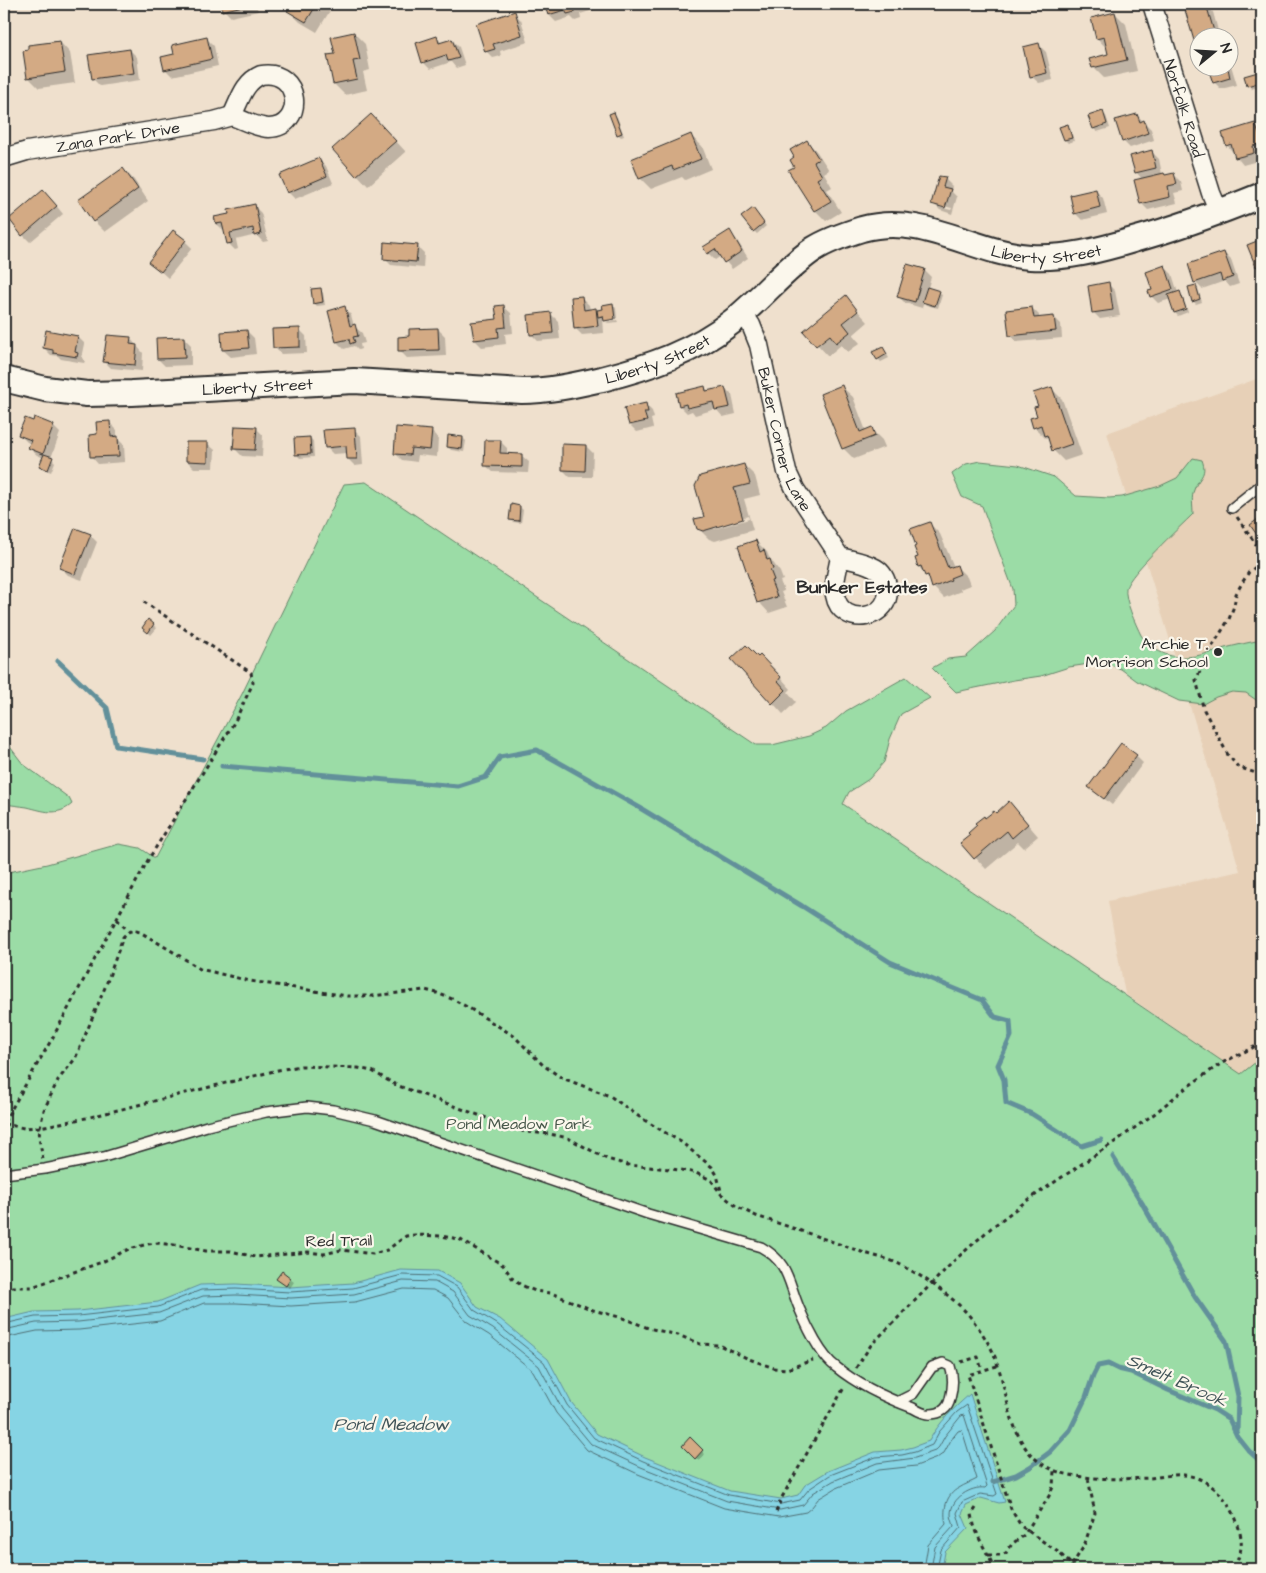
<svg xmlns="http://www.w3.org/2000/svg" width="1266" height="1573" font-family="'Architects Daughter',sans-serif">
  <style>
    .built { fill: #e7d0b7 }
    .green { fill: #9bdca6; stroke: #638468 }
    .water { fill: #86d4e4; stroke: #62909a }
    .shadow { fill: #0003; fill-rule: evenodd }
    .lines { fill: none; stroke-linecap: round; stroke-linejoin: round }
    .shore { stroke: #4f6f75; stroke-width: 1 }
    .stream { stroke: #62909a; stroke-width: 5 }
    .building { fill: #d3aa84; stroke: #2b2b2b }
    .service-casing { stroke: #2b2b2b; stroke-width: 12 }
    .minor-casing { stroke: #2b2b2b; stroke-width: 21 }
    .secondary-casing { stroke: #2b2b2b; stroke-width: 28 }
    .path { stroke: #2b2b2b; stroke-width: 3; stroke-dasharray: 4 4; stroke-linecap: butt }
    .service { stroke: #fbf7ec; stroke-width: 9 }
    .minor { stroke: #fbf7ec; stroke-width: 18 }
    .secondary { stroke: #fbf7ec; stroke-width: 24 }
    .poi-dot { fill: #2b2b2b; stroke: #fbf7ec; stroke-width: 2 }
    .labels { text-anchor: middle; stroke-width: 4.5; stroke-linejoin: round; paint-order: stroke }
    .street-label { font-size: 16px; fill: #2b2b2b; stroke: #fbf7ec }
    .poi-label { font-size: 16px; fill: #2b2b2b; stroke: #fbf7ec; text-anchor: end }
    .park-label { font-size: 16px; fill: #47574a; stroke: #fbf7ec }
    .neighbourhood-label { font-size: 18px; font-weight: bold; fill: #2b2b2b; stroke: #fbf7ec }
    .water-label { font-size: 18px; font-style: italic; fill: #425559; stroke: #fbf7ec }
  </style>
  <rect width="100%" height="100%" fill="#efe0cd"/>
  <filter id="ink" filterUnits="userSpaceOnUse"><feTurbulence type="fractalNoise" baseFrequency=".02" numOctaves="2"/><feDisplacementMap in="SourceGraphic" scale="10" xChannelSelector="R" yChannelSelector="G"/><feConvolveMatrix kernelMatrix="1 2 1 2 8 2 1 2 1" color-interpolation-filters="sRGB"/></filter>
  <g filter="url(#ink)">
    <path class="built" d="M1262 377V1089L1125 994 1108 901 1240 871 1107 433Z"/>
    <path class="green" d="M1193 458 1202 460C1208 476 1198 477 1194 490 1191 496 1193 507 1193 514 1179 528 1130 573 1126 588 1124 599 1136 625 1141 635 1149 649 1168 658 1184 657 1198 657 1211 652 1225 648 1237 645 1250 642 1262 640V704L1246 693 1232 692 1216 697 1203 704 1179 701 1137 681 1121 669 1103 662 1069 667 1041 676 1014 680 956 692 932 668 948 659 966 657 995 631 1014 605 1013 589 982 506 962 497 952 474 966 464 980 461 1018 465 1054 477 1076 496 1109 498 1122 497 1160 486 1177 478Z
      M366 482 756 745H772L809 736 826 728 846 711 906 677 930 698 901 714 890 739 884 762 869 779 849 792 843 804 1241 1074 1262 1057V1569H4V873L47 864 119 844 140 848 155 858 242 694 344 484Z
      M4 739 23 764 69 798 72 804C57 817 44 811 27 807 20 806 12 805 4 804Z"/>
    <path class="water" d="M401 1270 438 1271 460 1283 477 1307 500 1319 548 1359 571 1402 597 1434 645 1457 730 1491 781 1499 798 1495 805 1485 828 1471 875 1452 901 1450 913 1447 929 1441C939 1422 954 1408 970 1394L1005 1502 999 1503 981 1498 966 1505 962 1514 968 1528 945 1552 942 1569H4V1319L34 1312 78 1311 158 1302 200 1285 236 1284 290 1287 353 1283Z"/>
    <path class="shadow" d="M222 4H256L258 11 231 17 224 10Z
      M293 4H334L317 32 300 22 289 11Z
      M545 4H596L597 9 580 14 581 19 575 21 571 17 556 22 549 15Z
      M1206 5 1213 12 1220 38H1198V46L1196 43Z
      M514 13 521 20 528 42 500 51 501 56 493 58 486 51Z
      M1115 13 1126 24 1137 71 1104 78 1093 67 1110 55 1108 50 1097 38Z
      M354 33 365 44 370 70 363 72 367 90 345 95 334 84 336 55Z
      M437 38 442 43 452 40 459 47 465 65 456 68 451 62 430 69 423 62Z
      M207 39 214 46 218 66 172 76 165 69 175 55Z
      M60 42 70 53 75 83 39 88 28 77Z
      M1039 45 1046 52 1053 80 1039 83 1031 76Z
      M130 50 137 57 140 80 100 86 93 79Z
      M1228 60 1230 62 1237 85 1221 89 1214 82 1209 68H1228Z
      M1258 73 1261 76 1262 85 1252 89 1248 85Z
      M4 101 9 109 4 112Z
      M1102 113 1106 116 1110 128 1097 132 1094 129Z
      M614 114 617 117 624 136 621 137 618 134Z
      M1137 115 1151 129 1154 140 1130 148 1123 141Z
      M1255 124 1262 132V152L1259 153 1261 160 1243 165 1227 145Z
      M1067 125 1070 128 1074 141 1068 143 1065 140Z
      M382 126 406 152 368 186 334 149Z
      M691 136 702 146 711 169 685 180 682 177 651 189 640 178 633 159Z
      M807 141 817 152 829 170 824 173 832 187 827 190 841 212 826 221 815 210 796 167V157Z
      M1152 152 1159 159 1162 174 1166 176 1174 175 1181 182 1183 191 1174 193 1177 203 1148 210 1141 203 1142 179 1136 172Z
      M319 159 326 166 333 183 295 199 288 192Z
      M123 169 134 180 148 201 105 232 94 221Z
      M945 179 952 186 951 191 957 197 952 214 940 210 933 203ZM939 205 952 208 951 210 939 207Z
      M1096 191 1103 198 1107 214 1082 220 1075 213Z
      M50 198 63 214 30 242 23 235Z
      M254 206 261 213 268 241 263 242 256 235 236 240 238 249 235 250 228 243 224 231 217 224 230 215Z
      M756 213 766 226 757 234 754 231Z
      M729 232 736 239 748 258 732 269 721 256 715 260 708 253Z
      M1262 240V271L1257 266 1249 246Z
      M185 241 192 248 168 278 157 268Z
      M417 246 424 253 423 268 391 265 384 258Z
      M1224 253 1231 260 1239 284 1230 287 1225 281 1202 289 1195 282Z
      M1165 267 1172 274 1178 293 1182 295 1188 312 1178 316 1175 313 1171 299 1158 303 1151 296Z
      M924 270 931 277 928 288 939 292 942 295 938 308 926 305 924 302 922 308 905 303 898 296Z
      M1108 284 1115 291 1120 316 1100 319 1093 312Z
      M1195 286 1198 289 1202 302 1196 304 1193 301Z
      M320 289 323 293 325 305 317 306 314 303Z
      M845 297 868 322 853 335 860 343 848 352 841 345 828 356 805 331Z
      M582 298 589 305 590 310H604L613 305 616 308 617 318 606 319V321L603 318 604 333 582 335 575 328Z
      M503 306 511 313 513 333 505 334 506 344 482 347 475 340 498 320Z
      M344 308 351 315 354 326 362 333 365 343 360 344 361 349 358 350 354 346 344 349 337 342 329 312Z
      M1032 308 1039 315V319L1054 317 1061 324 1062 338 1017 342 1010 335Z
      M551 314 558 321 560 339 538 341 531 334Z
      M617 320 618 322 608 323 606 322Z
      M299 329 306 336 307 353 281 354 274 347Z
      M438 329 445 336 446 356 407 358 400 351 410 338Z
      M247 331 254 338 256 354 231 357 223 350Z
      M78 337 85 344 82 358 85 361 84 363 61 359 58 356 51 355 44 348Z
      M130 338 143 353 142 371 111 368 104 361Z
      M184 338 191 345V365L165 366 158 359Z
      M883 348 889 358 881 362 878 359Z
      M705 387 709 392 725 388 732 395 736 414 723 417 716 409 695 415 692 411 687 413 680 406Z
      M842 387 853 397 866 431 871 429 882 440 885 447 854 459 843 448Z
      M1051 388 1062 399 1082 455 1064 461 1053 450 1048 437 1045 438 1034 427 1039 416V406Z
      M645 404 652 411 654 418 651 419 653 428 637 432 630 425Z
      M4 417 8 421 4 431Z
      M110 423 117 430V438L124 445 125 462 98 464 91 456 98 435Z
      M53 426 60 433 51 458 55 462 51 472 44 469 41 466 44 458 37 455 29 448 31 444 27 442 20 435Z
      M256 428 263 435 262 457 242 456 235 449Z
      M354 429 361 436 363 465 355 466 348 459V453L333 454 326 447Z
      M431 431 438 438 437 457 418 455 417 462 402 460 395 453Z
      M310 438 313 441 314 457 300 458 296 454Z
      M463 438 466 441 464 452 451 450 448 447Z
      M500 441 507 448V455H521L529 462 528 473 493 472 485 465Z
      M207 443 215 450 214 468H194L187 461Z
      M586 446 593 453 592 477H570L563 470Z
      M744 465 755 476 760 495 744 499 753 530 715 541 709 539 698 528ZM748 516 749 519 714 529V526Z
      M520 507 523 510 521 523 513 522 510 519Z
      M929 523 940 534 954 567 956 566 967 577 970 585 960 589 961 591 944 598 933 587 931 581 919 567 916 559 919 558Z
      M90 535 97 542 82 580 68 575 61 568Z
      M756 541 767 552 769 557 780 572 783 580 780 581 784 591 781 592 787 607 769 613 759 602Z
      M153 625 157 628 151 635 147 631Z
      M758 659 771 667 791 689 788 692 796 702 783 714 773 703Z
      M1136 756 1143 763 1112 805 1090 787Z
      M996 814H1019L1038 836 1024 848 1018 842 986 869 962 843 972 835 978 825Z
      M282 1273 294 1282 290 1288 281 1282Z
      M690 1439 705 1454 699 1461 684 1446Z"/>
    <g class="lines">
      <path class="shore" d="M4 1324 35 1317 78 1316 158 1307 201 1290 236 1289 290 1292 353 1288 402 1275 437 1276 457 1287 474 1310 497 1324 544 1362 567 1405 594 1438 643 1461 729 1495 781 1504 800 1500 809 1489 830 1475 876 1457 902 1455 915 1452 932 1445 939 1432 957 1412 967 1405 997 1494 994 1496 980 1494 962 1502 957 1513 961 1527 941 1550 937 1569
        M4 1330 36 1323 78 1322 159 1313 203 1296 236 1295 291 1298 354 1294 403 1281 435 1282 453 1292 470 1315 493 1329 539 1366 562 1409 591 1444 641 1467 727 1501 780 1510 803 1505 813 1493 833 1481 877 1463 915 1458 935 1451 939 1447 945 1436 961 1416 964 1415 987 1486 985 1488C971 1486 951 1498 951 1514 951 1518 953 1522 954 1526L935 1547 931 1569
        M4 1338 37 1331 79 1330 160 1321 204 1303H236L291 1306 355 1302 404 1289 433 1290 448 1298 466 1321 489 1335 533 1371 556 1413 587 1450 638 1474 724 1508 779 1517 806 1512 812 1507 818 1499 836 1488 879 1470 916 1466 937 1458 944 1453 951 1440 958 1431 962 1430 977 1479C972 1482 965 1484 959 1488 945 1495 943 1511 946 1524L928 1545 924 1569"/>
      <path class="stream" d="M58 661 107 708 116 746 203 759
        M222 766 458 786 486 777 500 757 537 750 640 808 802 906 890 962 982 1000 995 1017 1010 1021 1011 1036 998 1065 1004 1080 1006 1103 1032 1114 1082 1146 1101 1140
        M1113 1157 1142 1203 1195 1297 1226 1341 1238 1396 1237 1433
        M993 1482 1016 1475 1030 1467 1050 1452 1070 1430 1086 1397 1093 1376 1098 1366 1108 1364 1118 1369 1131 1372 1168 1390 1215 1410 1229 1419 1237 1436 1249 1451 1262 1463"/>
    </g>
    <path class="building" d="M221 4H251L222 11Z
      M292 4H317L306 22 287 11Z
      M544 4H584L574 7 575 12 567 14 565 10 548 15Z
      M1206 4 1216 38H1198V43L1195 44 1185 10Z
      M515 11 522 35 493 44 495 49 485 52 476 24Z
      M1115 12 1127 60 1092 68 1089 59 1108 54 1104 37 1096 39 1091 18Z
      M354 32 360 60 353 61 357 79 333 84 327 55 335 54 331 37Z
      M437 36 439 43 452 39 459 58 448 61 446 55 422 63 416 43Z
      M207 37 212 59 164 70 161 57 174 54 172 45Z
      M60 41 65 72 27 78 23 51 28 50V45Z
      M1039 43 1047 73 1030 77 1023 47Z
      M130 49 134 73 92 79 88 55Z
      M1208 68H1228L1230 78 1213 83Z
      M1258 72 1261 82 1247 86 1244 76Z
      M1103 111 1107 124 1093 129 1088 116Z
      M614 112 622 133 617 135 609 114Z
      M371 114 396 141 356 176 332 149Z
      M1137 114 1140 122 1144 120 1148 133 1122 142 1115 120Z
      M1255 123 1262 143 1253 146 1254 153 1235 158 1231 144 1226 146 1222 133Z
      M1068 124 1072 138 1064 140 1059 127Z
      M691 134 701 159 673 170 672 166 639 179 631 159Z
      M807 140 819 159 814 162 822 176 817 179 831 201 814 211 788 170 794 167 790 160 794 157 790 150Z
      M1152 150 1156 168 1135 173 1130 156Z
      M319 158 327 176 287 193 279 175Z
      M123 168 138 189 93 222 78 200Z
      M1164 173 1165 175 1174 173 1177 184 1168 186 1170 197 1140 204 1134 180Z
      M939 176 946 177 943 187 951 189 945 208 931 204Z
      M1096 189 1100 207 1074 214 1070 195Z
      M43 190 57 206 22 236 9 219Z
      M255 204 261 234 254 236 253 228 230 233 232 243 227 244 222 223 216 224 214 217 229 214 228 210Z
      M753 208 764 223 753 232 741 217Z
      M173 230 186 240 161 272 148 262Z
      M730 230 742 251 724 263 715 249 707 254 703 247Z
      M1262 239V264L1256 267 1247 245Z
      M384 242 418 245 416 262 383 259Z
      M1224 252 1233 277 1222 281 1220 274 1194 283 1188 264Z
      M907 264 925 269 915 302 897 297Z
      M1165 265 1173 289 1150 297 1148 291 1152 290 1146 272Z
      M1109 282 1113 310 1092 313 1088 286Z
      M1196 285 1200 299 1192 302 1188 287Z
      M927 287 940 291 935 306 922 302Z
      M321 288 323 302 313 304 311 289Z
      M1180 291 1186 309 1174 313 1168 295Z
      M846 295 858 311 843 323 850 332 836 343 830 335 816 346 803 331Z
      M582 296 584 310 596 308 598 326 574 329 571 297Z
      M613 303 615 319 604 321 603 316 598 317 597 310 603 309 602 305Z
      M504 305 506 327 498 328 499 337 474 340 471 322 497 319 495 306Z
      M345 306 350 326 355 324 358 336 353 337 355 342 350 344 349 339 336 342 328 311Z
      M1032 307 1034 318 1054 316 1056 331 1009 336 1006 310Z
      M551 312 553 333 530 335 528 315Z
      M300 328V347L273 348 272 329Z
      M438 328 439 350 398 351V337L409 336V329Z
      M46 330 78 336 75 352 78 353 77 357 53 353V350L43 348Z
      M247 330 249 348 222 350 221 332Z
      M107 335 131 337 130 344 137 345 135 365 103 362Z
      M184 337 185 358 157 359 156 338Z
      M883 347 887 354 877 360 872 352Z
      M842 385 860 432 872 427 875 436 842 449 820 394Z
      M705 386 706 391 725 387 730 407 715 410 713 402 687 408 686 404 679 406 676 393Z
      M1052 387 1072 444 1052 451 1047 435 1044 436 1041 425 1033 428 1030 418 1037 416 1034 407 1038 406 1033 393Z
      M646 403 648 412H644L647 421 629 425 624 408Z
      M34 417 54 425 43 454 28 448 31 440 18 435 25 418 33 421Z
      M110 421 111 437 118 436 119 456 90 457 89 435 97 434 96 422Z
      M235 426 257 427 255 450 233 449Z
      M396 427 432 430 430 450 411 448 410 455 394 454Z
      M355 428 357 459H347L346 446 325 448 323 430Z
      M448 435 463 437 462 449 447 447Z
      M310 437 311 454 295 455 294 438Z
      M485 440H501L500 453 522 454V467L484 466Z
      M186 442H208V462L186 461Z
      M562 444 586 445 585 471 562 470Z
      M44 454 53 457 48 470 39 466Z
      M744 464 750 484 734 488 743 519 703 531 697 529 694 519 704 517 695 486 700 476Z
      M511 504 520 506 519 521 509 520Z
      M1262 516V542L1250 525Z
      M930 522 948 568 957 565 960 574 950 578 951 580 932 588 928 575 925 576 921 566 918 567 915 558 918 557 914 547 916 546 910 529Z
      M75 528 91 534 75 574 59 568Z
      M756 540 760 552 764 550 767 560 770 559 773 569 770 570 774 580 771 581 777 597 757 603 738 546Z
      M148 619 154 624 148 633 142 628Z
      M746 645 758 657 760 655 781 677 778 681 786 690 772 704 731 659Z
      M1121 743 1137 755 1104 799 1088 787Z
      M1009 801 1028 824 1012 838 1007 831 974 859 960 843 970 835 968 833 977 825 975 823 984 816 985 818 994 811 996 813Z
      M282 1271 291 1278 286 1286 276 1279Z
      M690 1437 703 1450 695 1459 682 1446Z"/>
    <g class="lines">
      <defs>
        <path id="service" d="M1232 508 1262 484
          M4 1174 45 1169 104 1157 207 1126 266 1112 307 1107 333 1110 375 1120 648 1214 761 1247C790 1263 788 1283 800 1310 807 1327 821 1356 836 1367 858 1385 886 1398 913 1408 918 1411 925 1415 931 1414 940 1414 948 1409 950 1399 953 1388 954 1377 950 1366L943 1363 932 1367 913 1394 897 1402"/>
        <g id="minor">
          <path id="s1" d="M1152 4 1211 193 1219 212"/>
          <path d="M261 75C301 68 306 127 269 128 257 128 243 120 232 116 240 100 244 82 261 75Z"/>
          <path id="s2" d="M4 158 27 151 214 121 232 116"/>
          <path id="s3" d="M743 313 751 325 759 345 787 472 795 489 840 557C838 569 833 583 835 595 841 630 895 619 887 585 885 577 880 570 873 567 864 562 851 560 840 557"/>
        </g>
        <g id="secondary">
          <path id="s4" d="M4 379 45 389 87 394 132 393 354 381 522 391C549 391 575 385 602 379 649 367 694 352 733 321 761 299 784 269 814 249 828 240 846 234 862 229 922 212 973 253 1030 257 1065 259 1100 250 1133 240 1177 228 1220 212 1262 195"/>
        </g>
      </defs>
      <use href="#service" class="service-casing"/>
      <use href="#minor" class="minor-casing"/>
      <use href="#secondary" class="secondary-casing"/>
      <path class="path" d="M1237 517 1262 553
        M1262 562 1249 572 1242 583 1236 594 1234 606 1229 619 1209 652 1196 680 1204 710 1228 755 1238 767 1262 775
        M117 919 128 931
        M4 1122 53 1037 148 860 235 721 253 683 251 673 247 670 141 600
        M4 1124 24 1128 40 1127 86 1118 278 1070 301 1066 358 1068 372 1071 396 1085 525 1132 550 1134 568 1138 607 1159 628 1165 681 1170 696 1173 711 1180 721 1194 736 1206 756 1216C790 1227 825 1239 859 1251 872 1256 887 1258 899 1264 921 1275 949 1294 966 1312 976 1323 985 1337 992 1350 1010 1388 1005 1446 1049 1468 1074 1481 1122 1479 1150 1478 1161 1477 1173 1474 1184 1475 1208 1477 1228 1498 1236 1519 1243 1540 1244 1549 1233 1569
        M43 1159 39 1138 40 1127 44 1110 58 1080 75 1059 84 1038 106 985 123 937C129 930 131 930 140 932L180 956 200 969 250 981 347 996H372L425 990 437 993 452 999 469 1008 514 1036 543 1065 562 1078 610 1096 641 1118 681 1142 712 1167 717 1175 721 1191
        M4 1289 12 1287H32L102 1262 129 1249 148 1244 158 1243 174 1245 206 1251H231L255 1257 308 1252 324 1254 341 1250 373 1254 387 1250 406 1236 415 1235 441 1236 459 1239 503 1265 513 1279 521 1285 535 1291 551 1293 593 1310 623 1318 648 1328 678 1335 700 1344 719 1345 749 1359 774 1368 787 1369 813 1360
        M961 1362 978 1357 982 1370
        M997 1366 968 1375 1011 1509 1021 1526 1058 1552 1072 1565V1569
        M856 1368 871 1345 886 1330 955 1260 991 1228 1025 1202 1119 1139 1154 1114 1187 1087 1222 1063 1262 1043
        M976 1508 972 1514 974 1525 979 1538 995 1569
        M776 1512 781 1499 845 1386
        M988 1555H1001L1006 1553 1012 1544 1024 1535 1049 1496 1053 1487 1054 1471
        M1072 1565 1084 1546 1095 1513 1088 1478"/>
      <use href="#service" class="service"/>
      <use href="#minor" class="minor"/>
      <use href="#secondary" class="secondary"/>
    </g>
  </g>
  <circle class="poi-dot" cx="1218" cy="652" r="5"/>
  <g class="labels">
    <g class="street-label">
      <text dy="6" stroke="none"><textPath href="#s1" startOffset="109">Norfolk Road</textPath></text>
      <text dy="6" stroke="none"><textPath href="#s2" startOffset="116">Zana Park Drive</textPath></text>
      <text dy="6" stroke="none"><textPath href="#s4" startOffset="1095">Liberty Street</textPath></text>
      <text dy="6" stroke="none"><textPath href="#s4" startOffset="660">Liberty Street</textPath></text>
      <text dy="6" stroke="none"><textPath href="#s4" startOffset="255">Liberty Street</textPath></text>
      <text dy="6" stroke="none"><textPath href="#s3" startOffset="134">Buker Corner Lane</textPath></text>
      <text transform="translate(339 1240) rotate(-1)" y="6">Red Trail</text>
    </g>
    <g class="poi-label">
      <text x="1208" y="649">Archie T.<tspan x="1208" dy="18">Morrison School</tspan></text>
    </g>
    <g class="park-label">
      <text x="519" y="1129">Pond Meadow Park</text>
    </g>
    <g class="neighbourhood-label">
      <text x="862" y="593">Bunker Estates</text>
    </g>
    <g class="water-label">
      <text transform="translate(1177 1380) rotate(24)" y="6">Smelt Brook</text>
      <text x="391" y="1430">Pond Meadow</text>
    </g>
  </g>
  <rect width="1266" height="1573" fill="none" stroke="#fbf7ec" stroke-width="20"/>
  <rect x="10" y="10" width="1246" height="1553" fill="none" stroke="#2b2b2b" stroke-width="2" filter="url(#ink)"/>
  <g transform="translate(1214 52) rotate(72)"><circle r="24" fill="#fbf7ec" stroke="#a8a59f"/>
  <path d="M0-4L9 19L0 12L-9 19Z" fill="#2b2b2b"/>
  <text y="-8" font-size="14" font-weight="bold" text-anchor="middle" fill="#2b2b2b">N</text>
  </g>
</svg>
